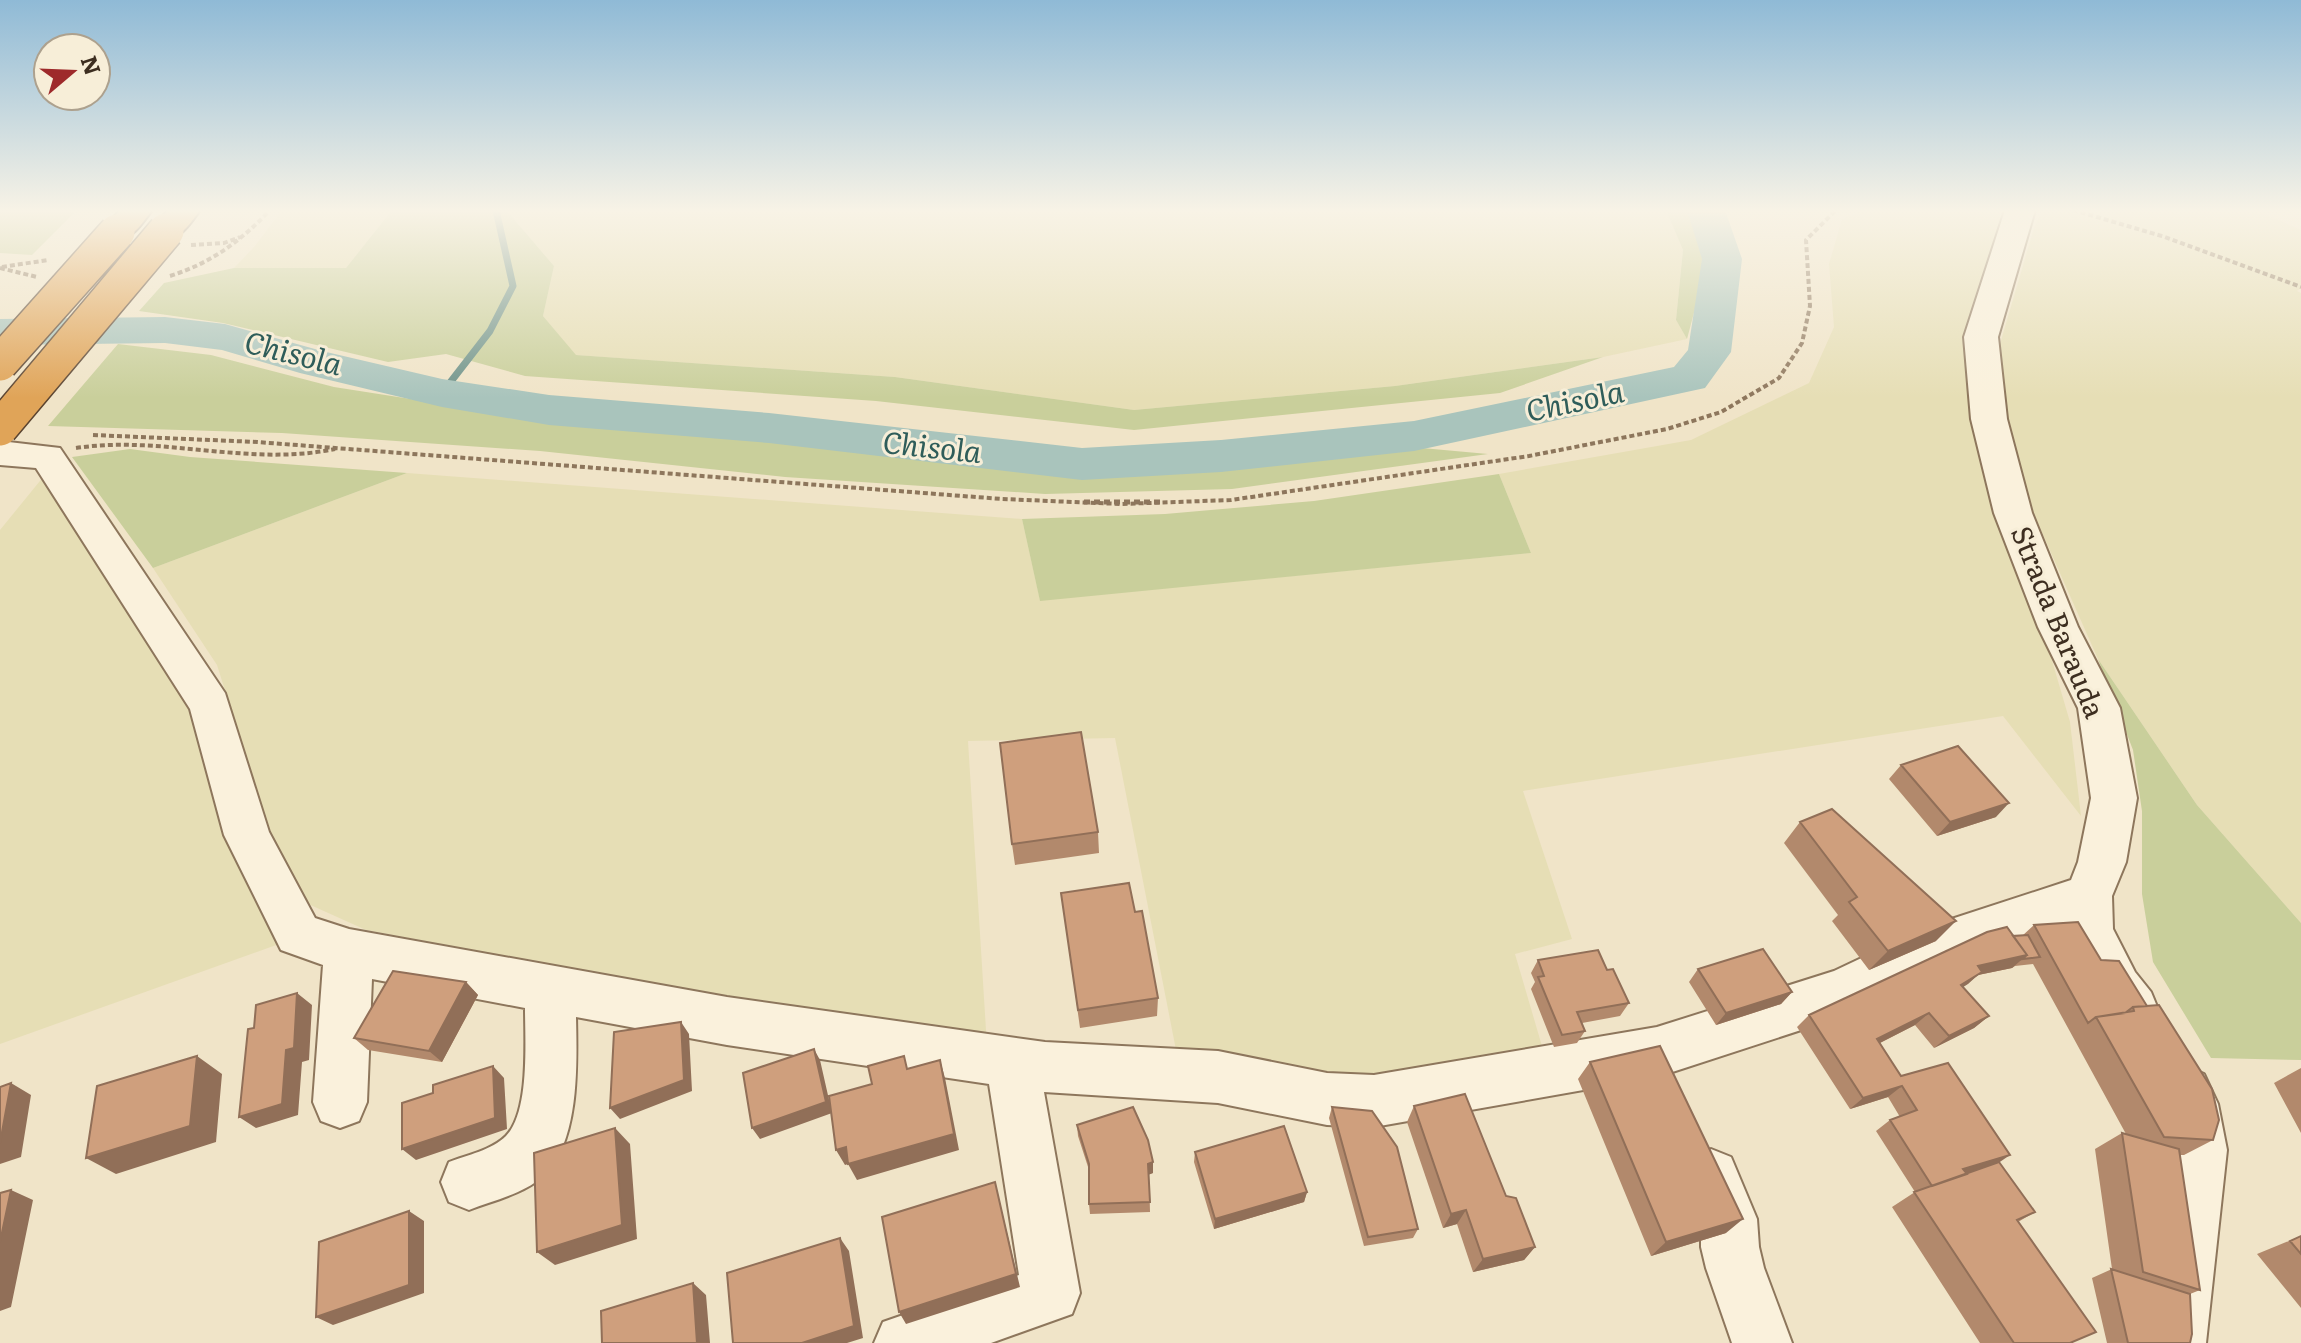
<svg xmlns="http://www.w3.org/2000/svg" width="2301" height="1343" font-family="Literata,serif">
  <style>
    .farmland { fill: #e6deb5 }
    .green { fill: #c9cf9b }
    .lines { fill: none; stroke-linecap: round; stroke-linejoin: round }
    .stream { stroke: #6f938a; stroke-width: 7 }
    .river { fill: #a9c4bc; fill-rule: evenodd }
    .minor-casing { stroke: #8d765c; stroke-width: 4 }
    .highway-casing { stroke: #5b4430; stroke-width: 4 }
    .path-far1 { stroke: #8d765c; stroke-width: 4; stroke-dasharray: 5 3; stroke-linecap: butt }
    .path { stroke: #8d765c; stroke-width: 5; stroke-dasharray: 6 4; stroke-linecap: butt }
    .minor { fill: #faf1dc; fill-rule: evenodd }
    .highway { fill: #e0a458; fill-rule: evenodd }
    .highway-bridge-casing { stroke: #5b4430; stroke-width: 38; stroke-linecap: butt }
    .highway-bridge { stroke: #e0a458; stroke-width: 35 }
    .wall { fill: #b2896c }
    .shaded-wall { fill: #916f58 }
    .building { fill: #cf9f7d; stroke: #916f58; stroke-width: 2 }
    .labels { text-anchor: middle; stroke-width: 6; stroke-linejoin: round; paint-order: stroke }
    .street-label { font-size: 28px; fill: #3d2e20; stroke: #f7eed8 }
    .water-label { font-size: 30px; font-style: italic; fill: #2f5d5a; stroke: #f7eed8 }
  </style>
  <rect width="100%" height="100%" fill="#f0e4c8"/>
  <path class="farmland" d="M282 210H392L346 268H234L255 246Z
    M506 210H1666L1683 250 1676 320 1687 339 1603 357 1395 386 1134 410 895 377 575 355 543 316 554 266Z
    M1864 210H2006L2005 232 1967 349 1972 426 2001 529 2041 623 2070 722 2081 816 2003 716 1523 791 1572 939 1515 954 1544 1053 1360 1077 1176 1050 1115 738 968 741 987 1046 366 930 306 903 272 839 217 665 153 568 407 473 1022 519 1040 600 1531 553 1499 474 1691 440 1809 383 1834 327 1829 264 1842 219Z
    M2043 210H2256L2301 230V288L2297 291 2301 293V923L2197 805 2098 659 2012 465 1995 361 2034 228Z
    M44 476 203 707 293 939 0 1044V530Z"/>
  <path class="green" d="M0 210H77L32 255 0 253Z
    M392 210H506L554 266 543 316 576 355 895 377 1134 410 1395 386 1603 357 1500 393 1134 430 876 401 525 376 446 354 388 362 223 323 139 311 164 283 234 268H346Z
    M1666 210H1697L1709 256 1687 339 1676 320 1683 250Z
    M118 344 211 355 334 387 564 423 809 444 1052 475 1228 470 1422 448 1488 454 1232 489 1045 494 785 477 540 451 282 433 48 426Z
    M130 449 190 457 407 473 153 568 72 457Z
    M1499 474 1531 553 1040 601 1022 519 1165 514 1314 501Z
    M2098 659 2197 805 2301 923V1060L2211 1058 2153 962 2142 894V811L2133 750Z"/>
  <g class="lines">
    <path class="stream" d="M442 393 490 331 513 286 496 210"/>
    <path class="river" d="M1687 210H1725L1742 259 1731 352 1705 388 1414 451 1221 472 1082 480 769 443 549 425 442 407 300 373 222 350 165 343 0 345V319L165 317 225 324 322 351 442 379 549 395 769 413 1082 448 1221 440 1414 421 1674 367 1688 350 1702 259Z"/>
    <defs>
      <path id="minor" d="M2005 210H2035L1998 337 2007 419 2032 513 2078 627 2120 708 2137 798 2126 862 2112 896 2113 929 2135 972 2151 992 2158 1009 2151 1026 2133 1033 2115 1026 2099 1006 2064 925 1957 961 1844 1016 1657 1077 1374 1127 1327 1125 1218 1103 1044 1092 1080 1293 1072 1314 991 1343H874L883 1322 1019 1275 989 1084 727 1045 576 1017C577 1063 580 1144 542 1177 523 1194 492 1201 469 1210L449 1202 441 1182 449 1162C467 1155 492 1150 506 1136 530 1111 525 1041 525 1008L372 979 367 1102 359 1121 340 1128 321 1121 313 1102 323 965 281 950 224 835 190 709 36 468 0 465V441L60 448 225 693 269 832 315 918 349 929 727 997 1045 1042 1218 1051 1327 1073 1374 1075 1657 1027 1834 971 1927 927 2071 880 2078 862 2091 798 2078 708 2038 627 1994 513 1971 419 1964 337Z
        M2185 1066 2204 1074 2218 1104 2227 1150 2206 1343H2146L2173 1150 2165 1107 2158 1092 2166 1074Z
        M1711 1149 1731 1157 1757 1219 1759 1247 1764 1268 1792 1343H1732L1706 1268 1701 1247V1219L1683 1177 1691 1157Z"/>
      <path id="highway" d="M120 210H152C139 228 129 244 106 239L101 232Z
        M168 210H200C187 228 178 243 155 238L150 231Z"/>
    </defs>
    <use href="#minor" class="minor-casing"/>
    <use href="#highway" class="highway-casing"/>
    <path class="path-far1" d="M2073 210 2165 237 2301 287
      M191 245 224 243 240 237
      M2 267 48 260
      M0 268 37 277
      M170 276C211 263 241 241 270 210
      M93 435 257 442 1002 499 1121 504 1231 500 1529 456 1667 429 1721 412 1779 378 1802 343 1810 306 1806 240 1836 210
      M76 448C163 435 248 467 335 449"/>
    <path class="path" d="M1084 502H1164"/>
    <use href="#minor" class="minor"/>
    <use href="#highway" class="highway"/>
    <defs>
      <path id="highway-bridge" d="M0 363 117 232
        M0 428 166 231"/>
    </defs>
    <use href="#highway-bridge" class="highway-bridge-casing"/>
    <use href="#highway-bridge" class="highway-bridge"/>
  </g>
  <path class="wall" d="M1901 765 1996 817 1937 836 1889 779Z
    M1800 822 1936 941 1869 970 1832 921 1838 915 1784 843Z
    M1098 832 1099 853 1015 865 1012 844Z
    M1064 912H1135L1158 998 1157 1016 1080 1028Z
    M2034 925 2101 960 2119 961 2213 1140 2184 1155H2180L2200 1290 2190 1294V1343H2107L2092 1278 2112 1269 2095 1149 2122 1133 2126 1134 2033 964 2015 966 2012 968 1978 975 1963 987 1989 1016 1974 1028 1934 1048 1915 1025 1880 1043 1901 1076 1998 1163 2035 1212 2018 1222 2070 1343H1980L1892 1207 1915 1192 1876 1131 1890 1120 1900 1117 1888 1097 1850 1109 1797 1027 1809 1015 2013 936H2022Z
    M1538 960 1607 970 1629 1003 1620 1016 1582 1023 1585 1031 1577 1043 1554 1047 1531 989 1535 982 1531 973Z
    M1698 969 1792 992 1781 1004 1716 1025 1689 982Z
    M466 982 478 995 442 1062 368 1050 354 1038Z
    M1590 1062 1726 1233 1651 1256 1578 1079Z
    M2301 1068V1133L2274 1083Z
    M1414 1106 1506 1196 1535 1247 1524 1260 1473 1272 1457 1224 1443 1228 1407 1122Z
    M1332 1107 1418 1229 1413 1238 1364 1246 1329 1118Z
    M1077 1125 1153 1162V1173L1149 1174 1150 1212 1090 1214 1089 1204V1170L1078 1136Z
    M1195 1152 1307 1192 1304 1202 1214 1229 1194 1162Z
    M2301 1236V1308L2257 1254Z"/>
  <path class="shaded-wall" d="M2009 803 1996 817 1937 836 1950 822Z
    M1956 921 1936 941 1869 970 1888 951Z
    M2027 955 2012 968 1978 975 1968 984 1947 997 1978 966Z
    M466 982 478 995 442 1062 429 1051Z
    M1792 992 1781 1004 1716 1025 1726 1013Z
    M297 993 312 1005 309 1060 302 1062 298 1115 256 1128 239 1117 286 1050Z
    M1929 1013 1915 1025 1864 1051 1877 1039Z
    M1989 1016 1974 1028 1934 1048 1949 1036Z
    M681 1022 689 1034 692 1091 620 1119 610 1108Z
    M814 1049 820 1060 832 1113 760 1139 752 1128Z
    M197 1056 222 1074 216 1142 116 1174 86 1158Z
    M940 1060 945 1078 959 1150 857 1180 848 1164Z
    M493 1066 504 1078 507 1129 416 1160 402 1149Z
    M11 1083 31 1095 21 1157 0 1164V1143Z
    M1902 1086 1888 1097 1850 1109 1863 1098Z
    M615 1128 630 1144 637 1239 555 1265 537 1252Z
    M846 1147 855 1162 845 1165 836 1150Z
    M2010 1155 1994 1166 1948 1179 1963 1169Z
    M1153 1162V1173L1148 1175V1164Z
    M995 1182 1020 1287 906 1324 899 1312Z
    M11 1190 33 1200 11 1307 0 1311V1242Z
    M1307 1192 1304 1202 1214 1229 1215 1219Z
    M1466 1210 1457 1224 1443 1228 1451 1214Z
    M409 1211 424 1221V1293L333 1325 316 1317Z
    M1743 1219 1726 1233 1651 1256 1666 1242Z
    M840 1238 849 1251 863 1338 847 1343H802Z
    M1535 1247 1524 1260 1473 1272 1483 1259Z
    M693 1283 706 1295 710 1343H697Z"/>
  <path class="building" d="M1081 732 1098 832 1012 844 1000 743Z
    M1958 746 2009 803 1950 822 1901 765Z
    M1832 809 1956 921 1888 951 1849 902 1857 897 1800 822Z
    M1129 883 1135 912 1142 911 1158 998 1078 1010 1061 893Z
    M2078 922 2101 960 2119 961 2147 1006 2133 1007 2125 1013 2096 1017 2088 1023 2034 925Z
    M2007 927 2027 955 1978 966 1982 972 1961 985 1989 1016 1949 1036 1929 1013 1877 1039 1901 1076 1948 1063 2010 1155 1963 1169 1967 1174 1932 1186 1890 1120 1917 1110 1902 1086 1863 1098 1809 1015 1987 932Z
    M2028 935 2040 957 2022 959 2027 955 2013 936Z
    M1763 949 1792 992 1726 1013 1698 969Z
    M1598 950 1607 970 1613 969 1629 1003 1577 1012 1585 1031 1562 1035 1538 977 1544 976 1538 960Z
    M393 971 466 982 429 1051 354 1038Z
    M297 993 294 1048 286 1050 282 1104 239 1117 248 1029 254 1028 256 1005Z
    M2159 1005 2212 1089 2219 1120 2213 1140 2164 1137 2096 1017 2134 1011 2133 1007Z
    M681 1022 684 1080 610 1108 614 1032Z
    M1660 1046 1743 1219 1666 1242 1590 1062Z
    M814 1049 826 1102 752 1128 743 1073Z
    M197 1056 190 1126 86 1158 97 1086Z
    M904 1056 907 1069 940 1060 954 1134 848 1164 846 1147 836 1150 829 1096 872 1084 868 1066Z
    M493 1066 495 1118 402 1149V1103L433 1093V1085Z
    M11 1083 0 1143V1087Z
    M1465 1094 1506 1196 1516 1198 1535 1247 1483 1259 1466 1210 1451 1214 1414 1106Z
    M1133 1107 1148 1140 1153 1162 1148 1164 1150 1202 1089 1204V1164L1077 1125Z
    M1332 1107 1372 1111 1397 1147 1418 1229 1368 1237Z
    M1284 1126 1307 1192 1215 1219 1195 1152Z
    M615 1128 622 1225 537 1252 534 1153Z
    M2122 1133 2179 1149 2200 1290 2143 1272Z
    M1999 1162 2035 1212 2017 1220 2096 1332 2070 1343H2014L1914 1192Z
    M995 1182 1016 1274 899 1312 882 1217Z
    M11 1190 0 1242V1193Z
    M409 1211V1285L316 1317 319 1242Z
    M2301 1236V1254L2290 1241Z
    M840 1238 854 1326 802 1343H733L727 1273Z
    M2111 1269 2190 1294 2192 1334 2190 1343H2128Z
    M693 1283 697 1343H602L601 1311Z"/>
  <linearGradient id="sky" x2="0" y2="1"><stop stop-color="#8fbad6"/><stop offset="0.53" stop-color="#f8f3e6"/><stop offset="1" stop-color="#f8f3e6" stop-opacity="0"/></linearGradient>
  <rect width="2301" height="398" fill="url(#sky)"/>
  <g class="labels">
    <g class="street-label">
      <text transform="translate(2058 622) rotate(68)" y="10">Strada Barauda</text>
    </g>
    <g class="water-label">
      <text transform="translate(293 354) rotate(14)" y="10">Chisola</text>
      <text transform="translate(1575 402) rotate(-12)" y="10">Chisola</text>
      <text transform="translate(932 448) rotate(6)" y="10">Chisola</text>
    </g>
  </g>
  <g transform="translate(72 72) rotate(71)"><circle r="38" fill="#f7eed8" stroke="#ada18e" stroke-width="2"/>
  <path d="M0-6L14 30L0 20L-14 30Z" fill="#9e2a2b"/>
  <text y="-12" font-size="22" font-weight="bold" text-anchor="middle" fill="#3d2e20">N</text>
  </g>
</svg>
